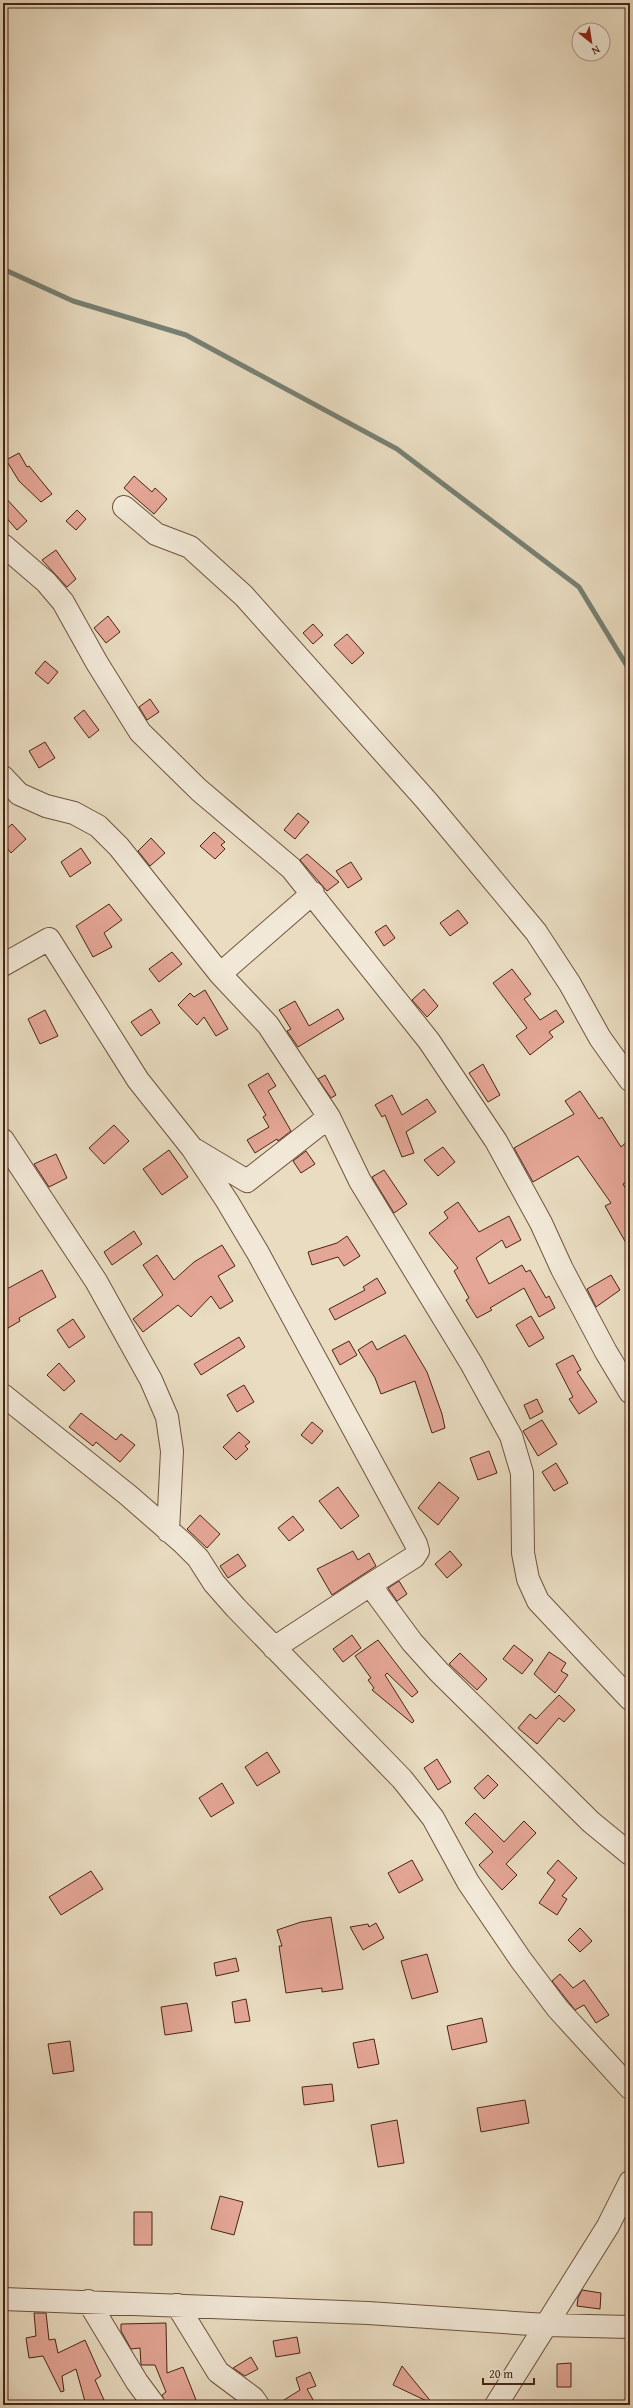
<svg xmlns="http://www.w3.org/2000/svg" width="633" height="2408" font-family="'Gentium Book Plus',serif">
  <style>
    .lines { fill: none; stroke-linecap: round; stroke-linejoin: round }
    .stream { stroke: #778073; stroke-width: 5 }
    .building { fill: #e4a696; stroke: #482514 }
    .minor-casing { stroke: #70533f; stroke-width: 24 }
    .minor { stroke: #f1e8d7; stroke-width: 22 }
  </style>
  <rect width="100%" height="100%" fill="#e9dcc1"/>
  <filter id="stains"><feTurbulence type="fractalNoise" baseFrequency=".005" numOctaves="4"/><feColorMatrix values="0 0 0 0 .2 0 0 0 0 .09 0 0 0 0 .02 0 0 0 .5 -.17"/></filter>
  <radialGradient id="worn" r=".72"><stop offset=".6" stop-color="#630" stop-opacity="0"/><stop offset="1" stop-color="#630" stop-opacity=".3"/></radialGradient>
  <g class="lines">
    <path class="stream" d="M3 269 73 301 186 335 397 449 579 587 630 671"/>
  </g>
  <path class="building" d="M19 453 27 467 29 466 52 494 41 502 19 481 6 460Z
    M134 476 152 492 155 488 167 499 154 514 124 488Z
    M3 495 27 521 17 530 3 514Z
    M77 510 86 519 76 530 66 521Z
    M56 550 76 579 67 587 42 560Z
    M108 616 120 632 106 643 94 628Z
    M313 624 323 635 313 644 303 633Z
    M347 634 364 653 352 664 334 645Z
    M45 661 58 672 48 684 35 673Z
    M150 699 159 712 147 720 139 707Z
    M84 710 99 730 89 738 74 718Z
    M45 742 55 758 39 768 29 751Z
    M298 813 309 822 295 839 284 830Z
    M12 824 26 839 11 853 3 843V832Z
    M214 832 225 842 221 845 225 849 215 859 200 846Z
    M151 838 165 853 150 866 138 851Z
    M81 848 91 863 70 877 61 862Z
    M307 854 339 882 327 891 300 860Z
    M351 862 362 879 348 888 336 871Z
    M109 904 122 920 104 933 112 947 93 957 76 926Z
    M458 910 468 923 450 936 440 923Z
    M386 925 395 938 384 946 375 932Z
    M172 952 182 964 159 982 149 969Z
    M512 969 531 994 524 999 540 1020 556 1010 564 1022 549 1032 553 1037 530 1055 516 1036 527 1028 493 983Z
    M424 989 438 1006 427 1017 412 1000Z
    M205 990 228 1029 216 1036 204 1017 197 1025 178 1005 190 993 194 997Z
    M295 1001 309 1026 338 1009 344 1019 298 1047 287 1031 291 1029 279 1010Z
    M151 1009 160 1023 141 1036 131 1022Z
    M45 1010 58 1036 40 1044 28 1019Z
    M483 1064 500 1095 488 1102 469 1073Z
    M268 1073 276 1086 268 1091 291 1131 278 1141 277 1139 255 1153 247 1140 269 1127 263 1117 266 1115 248 1085Z
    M325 1075 336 1095 331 1098 318 1079Z
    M580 1091 599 1119 602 1117 621 1147 630 1139V1180L623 1184 630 1196V1250L605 1206 611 1203 578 1156 533 1182 514 1148 574 1114 565 1101Z
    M392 1095 402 1115 427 1099 436 1112 406 1132 414 1153 402 1157 385 1115 382 1117 375 1105Z
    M114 1125 129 1141 104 1164 89 1148Z
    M443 1147 455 1162 438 1176 424 1160Z
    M169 1150 188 1177 162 1195 143 1169Z
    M306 1151 315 1164 301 1173 293 1161Z
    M56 1154 67 1178 49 1187 34 1164Z
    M384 1170 407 1204 394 1213 372 1177Z
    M458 1202 479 1232 509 1216 521 1240 506 1248 502 1240 476 1258 489 1284 522 1265 526 1272 530 1270 546 1298 549 1296 555 1308 539 1317 524 1288 490 1308 492 1310 477 1318 466 1300 469 1298 454 1271 458 1268 429 1233 448 1218 444 1212Z
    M134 1231 142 1244 112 1265 104 1252Z
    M347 1236 360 1256 344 1266 338 1257 312 1265 308 1252 337 1243Z
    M222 1245 235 1266 218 1276 233 1301 220 1309 211 1296 191 1317 178 1305 143 1332 133 1319 163 1295 143 1265 157 1255 174 1280 194 1262Z
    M42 1270 56 1297 19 1318 20 1321 3 1331V1291Z
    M611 1275 620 1290 596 1307 587 1289Z
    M377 1278 386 1293 335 1320 329 1309 365 1290 363 1287Z
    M531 1316 544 1338 529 1347 516 1325Z
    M73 1319 85 1337 69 1348 57 1330Z
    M405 1335 427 1372 442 1414 445 1428 432 1433 415 1381 381 1394 375 1378 358 1350 372 1341 377 1350Z
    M239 1337 245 1347 201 1375 194 1364Z
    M349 1341 357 1355 340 1365 332 1350Z
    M573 1355 581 1370 577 1372 597 1402 579 1414 569 1399 573 1397 556 1364Z
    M59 1363 75 1381 64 1391 47 1375Z
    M244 1385 254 1402 237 1412 227 1395Z
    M537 1399 543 1412 530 1419 524 1405Z
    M81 1413 116 1440 121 1434 135 1445 120 1462 96 1442 93 1446 69 1427Z
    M542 1420 557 1444 538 1456 523 1431Z
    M312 1422 323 1431 312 1444 301 1435Z
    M239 1432 250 1442 245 1446 248 1449 236 1460 223 1447Z
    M489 1451 497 1473 478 1480 470 1458Z
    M556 1463 568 1483 554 1491 542 1472Z
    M439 1482 459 1498 438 1525 418 1508Z
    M338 1487 359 1516 341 1529 319 1501Z
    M200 1515 220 1534 207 1548 187 1529Z
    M293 1516 304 1530 289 1541 278 1528Z
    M353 1551 358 1560 369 1553 376 1566 332 1595 317 1569Z
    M450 1551 462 1565 447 1578 435 1564Z
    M238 1554 246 1566 228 1578 220 1566Z
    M399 1581 407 1594 397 1601 388 1588Z
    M352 1635 361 1648 343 1662 333 1649Z
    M378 1640 418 1692 412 1697 387 1673 385 1675 414 1721 412 1723 372 1690 374 1688 368 1680 371 1678 355 1656Z
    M514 1645 533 1660 522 1674 503 1659Z
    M549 1652 566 1663 561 1671 568 1675 555 1693 534 1674Z
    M460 1653 487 1679 477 1690 449 1664Z
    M559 1695 575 1710 564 1722 559 1718 537 1744 518 1728 530 1714 536 1719Z
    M267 1752 280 1772 257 1786 245 1767Z
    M437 1759 451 1782 438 1790 424 1768Z
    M488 1775 498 1785 484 1799 474 1788Z
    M222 1783 234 1803 211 1817 199 1798Z
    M475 1813 504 1842 524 1821 536 1833 506 1864 517 1875 502 1890 479 1865 493 1852 465 1823Z
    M412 1860 423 1880 399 1893 388 1873Z
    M558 1860 577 1878 562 1896 567 1899 557 1915 539 1903 555 1880 547 1873Z
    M91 1871 103 1889 61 1915 49 1897Z
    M331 1917 343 1989 322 1992V1988L286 1993 279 1946H282L277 1930 301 1922Z
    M376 1923 384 1938 363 1950 350 1927 368 1924 369 1927Z
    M580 1928 592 1941 580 1952 568 1940Z
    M427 1954 438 1992 412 1999 401 1961Z
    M236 1958 239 1971 216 1976 214 1963Z
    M560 1974 573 1988 584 1980 609 2015 596 2023 584 2005 575 2010 552 1981Z
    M246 1999 250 2021 235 2023 232 2002Z
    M187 2003 192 2031 165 2035 161 2007Z
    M482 2018 487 2042 452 2050 447 2026Z
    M374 2039 379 2064 358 2068 353 2043Z
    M70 2041 74 2071 53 2074 48 2044Z
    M332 2084 334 2101 304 2105 302 2087Z
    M525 2100 529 2123 481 2132 477 2108Z
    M397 2120 404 2163 378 2167 371 2125Z
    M220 2196 243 2202 234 2235 211 2229Z
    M134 2212H152V2245H134Z
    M582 2290 601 2293 600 2309 577 2306 578 2298Z
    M34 2313H46L49 2340 55 2339 58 2353 85 2340 101 2376 95 2380 104 2400 94 2405H86L76 2369 62 2376 64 2391 61 2392 43 2356 29 2358 26 2338 36 2336Z
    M166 2323 167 2373 183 2367 198 2405H166L162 2395 166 2392 155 2365H141L140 2348 131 2349 121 2331V2324Z
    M297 2337 300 2353 276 2357 273 2341Z
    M251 2357 258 2369 245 2376 233 2368Z
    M571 2363V2387H557V2364Z
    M402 2366 433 2404 393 2385Z
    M310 2372 316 2386 307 2389 316 2405H276L300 2390 296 2378Z"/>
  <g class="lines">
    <defs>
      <path id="minor" d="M124 507 156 534 190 547 244 596 426 800 536 932 570 984 600 1038 630 1080
        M3 545 46 582 63 602 97 663 140 732 199 790 291 868 429 1041 496 1141 541 1223 562 1269 606 1352 630 1392
        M3 777 19 794 46 806 74 813 98 826 119 847 220 974 268 1025 329 1117 360 1181 471 1363 511 1436 522 1473 523 1553 528 1579 538 1601 630 1699
        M3 965 49 939 138 1080 192 1148 247 1181 329 1117
        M220 974 313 893
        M3 1140 96 1281 151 1380 167 1417 172 1451 168 1531
        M192 1148 227 1201 258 1253 416 1544 418 1551 414 1557 370 1585
        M3 1395 128 1495 183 1543 198 1558 214 1583 236 1608 402 1779 433 1818 468 1882 521 1960 558 2009 630 2088
        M274 1648 370 1585 412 1642 439 1672 591 1822 630 1854
        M3 2299 368 2313 546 2325 630 2327
        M88 2301 137 2382 154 2405
        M177 2305 218 2372 253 2398 258 2405
        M496 2405 608 2226 630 2182"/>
    </defs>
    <use href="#minor" class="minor-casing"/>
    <use href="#minor" class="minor"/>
  </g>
  <rect width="633" height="2408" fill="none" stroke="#e9dcc1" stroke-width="16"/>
  <rect x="4" y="4" width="625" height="2400" fill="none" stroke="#482514" stroke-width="2"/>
  <rect x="8" y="8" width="617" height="2392" fill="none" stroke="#482514"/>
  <g transform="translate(591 42) rotate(150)"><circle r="19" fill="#f1e8d7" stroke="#ad9a89"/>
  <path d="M0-3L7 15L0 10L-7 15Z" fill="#8f2418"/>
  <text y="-6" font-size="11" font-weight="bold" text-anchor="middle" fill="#482514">N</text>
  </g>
  <path d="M483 2378v6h51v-6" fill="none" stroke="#482514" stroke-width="2"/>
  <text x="489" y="2378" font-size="12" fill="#482514" stroke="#f1e8d7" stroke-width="3" paint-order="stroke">20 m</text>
  <rect width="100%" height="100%" filter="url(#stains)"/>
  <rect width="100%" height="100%" fill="url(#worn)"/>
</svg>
